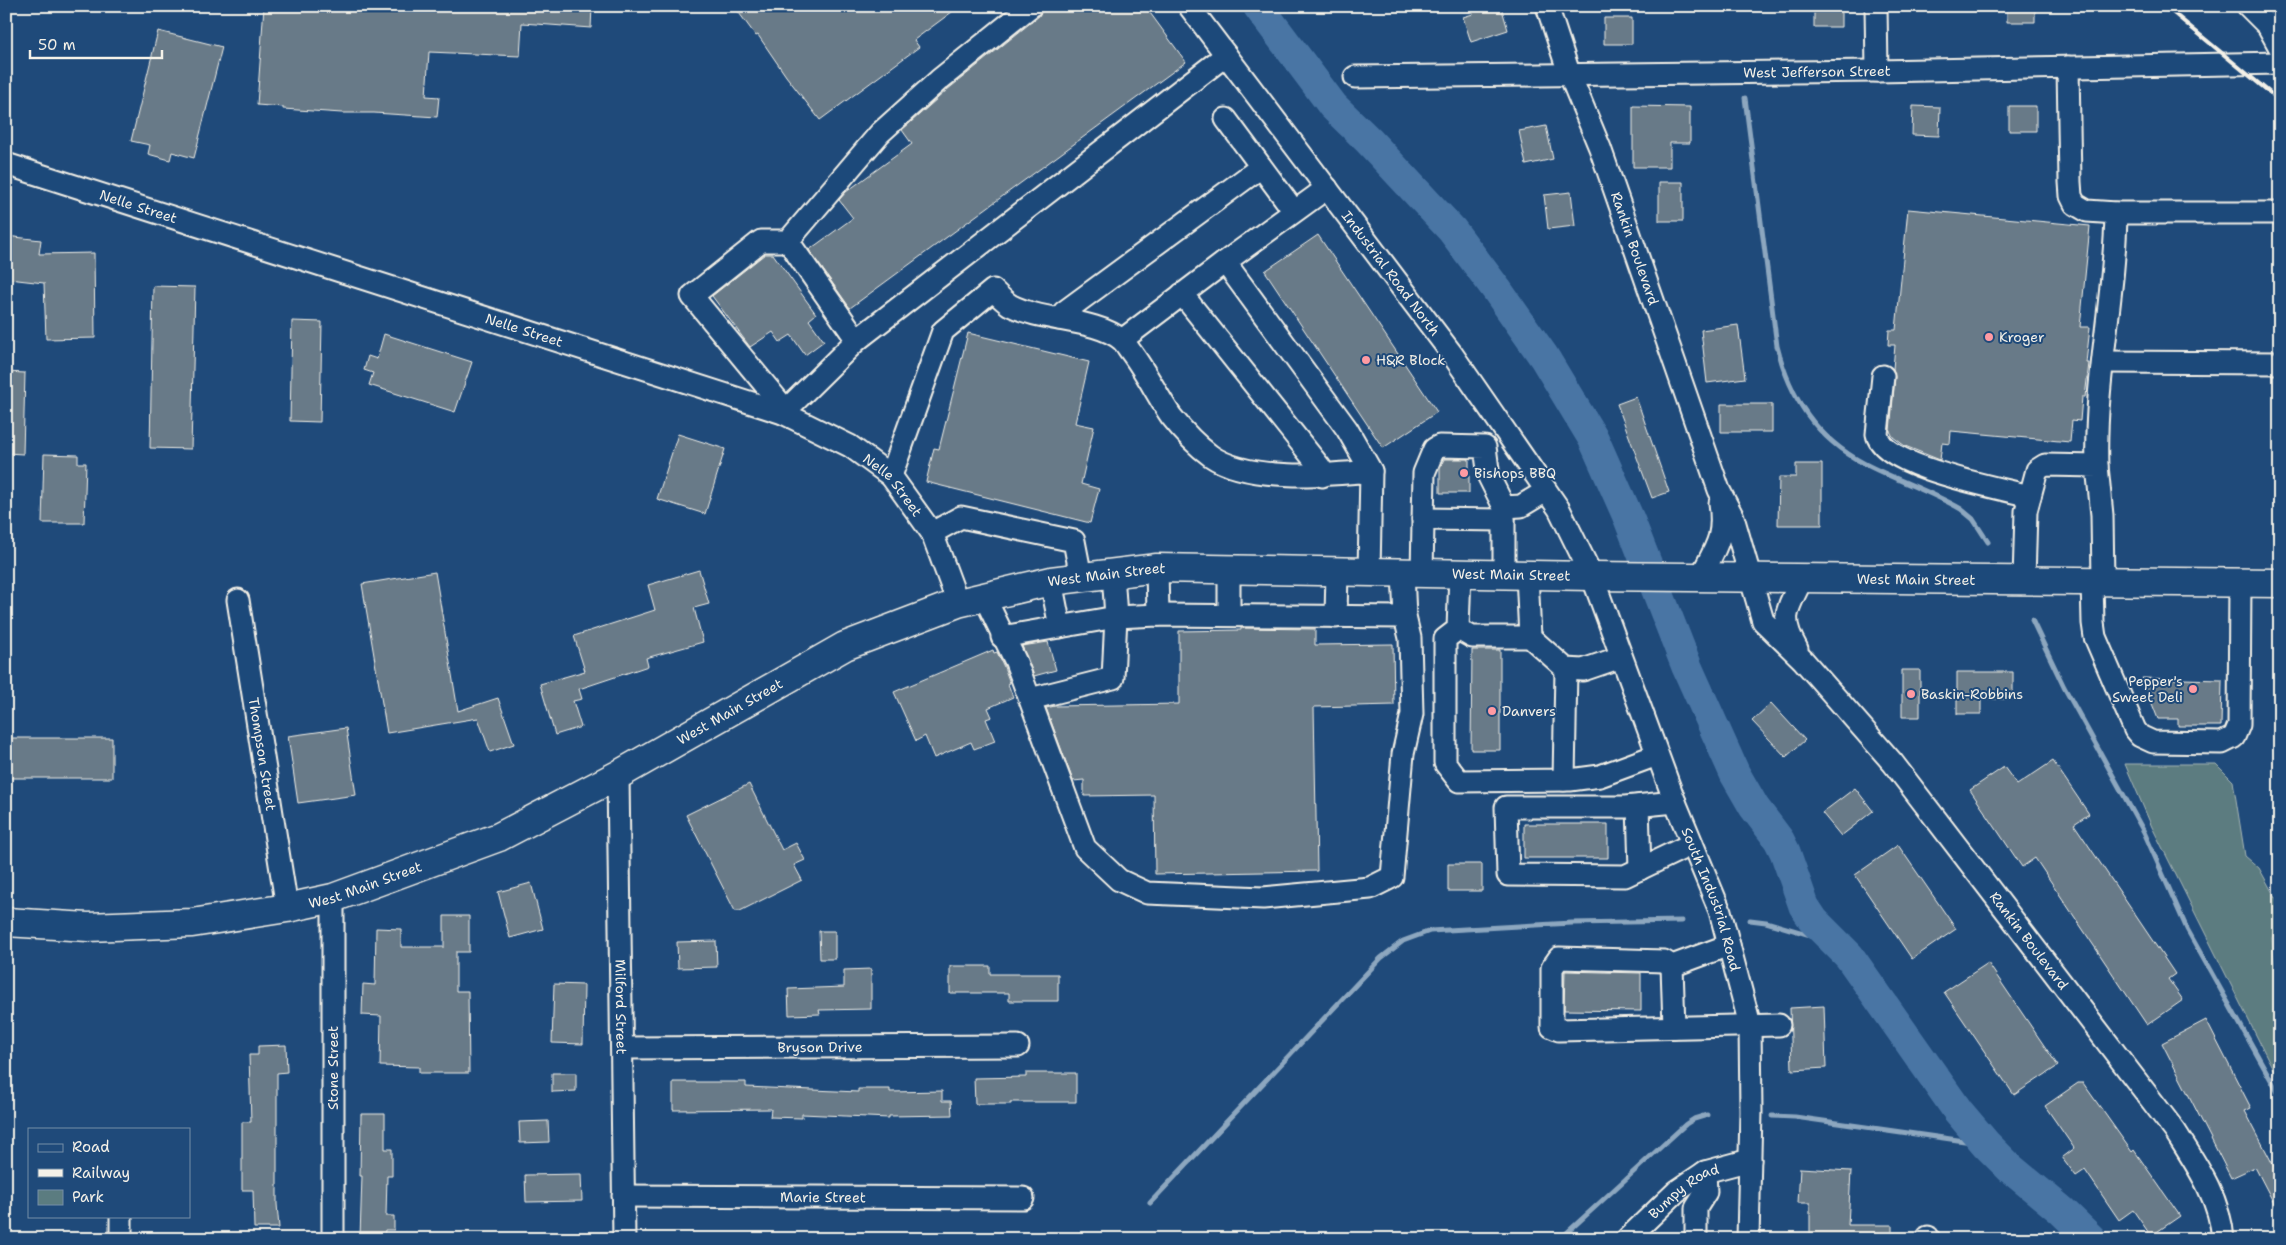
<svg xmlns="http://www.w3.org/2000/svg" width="2286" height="1245" font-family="'Shantell Sans',sans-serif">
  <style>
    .green { fill: #5b7c80; stroke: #a8b6b4 }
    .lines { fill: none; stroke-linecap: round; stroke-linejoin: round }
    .stream { stroke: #8da7bf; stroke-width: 5 }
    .river { stroke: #4975a4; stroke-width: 31 }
    .building { fill: #677a88; stroke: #f4f1e8 }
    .minor-casing { stroke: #f4f1e8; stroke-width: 25 }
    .major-casing { stroke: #f4f1e8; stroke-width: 31 }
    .minor { stroke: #1f4a7a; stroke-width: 21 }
    .major { stroke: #1f4a7a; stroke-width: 28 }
    .rail { stroke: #f4f1e8; stroke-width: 4 }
    .poi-dot { fill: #ff9aa2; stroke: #1f4a7a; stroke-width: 2 }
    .labels { text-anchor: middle; stroke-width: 4; stroke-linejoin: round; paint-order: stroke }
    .street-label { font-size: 14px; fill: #f4f1e8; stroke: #1f4a7a }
    .poi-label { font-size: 14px; fill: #f4f1e8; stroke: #1f4a7a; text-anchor: start }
  </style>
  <rect width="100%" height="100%" fill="#1f4a7a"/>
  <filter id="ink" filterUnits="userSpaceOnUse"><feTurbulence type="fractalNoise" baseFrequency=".02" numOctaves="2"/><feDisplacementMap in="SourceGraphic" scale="10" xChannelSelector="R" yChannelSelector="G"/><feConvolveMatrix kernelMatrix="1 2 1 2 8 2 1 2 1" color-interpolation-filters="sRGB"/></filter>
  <g filter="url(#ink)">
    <path class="green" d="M2125 764H2216L2233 781 2245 856 2259 868 2280 906V920L2272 938 2276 978 2280 980V1083L2152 827Z"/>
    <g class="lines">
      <path class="stream" d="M1745 98 1777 346C1790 398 1816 438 1865 464 1896 480 1930 491 1961 509L1973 519 1988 542
        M2032 620 2064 687 2144 832 2187 929 2280 1096
        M1750 920 1766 922 1834 942
        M1772 1116 1795 1117 1986 1144
        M1150 1203 1381 958 1403 941 1430 931 1572 923 1682 921
        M1560 1239 1686 1124 1694 1119 1707 1115"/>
      <path class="river" d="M1258 6 1333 106 1369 141 1452 230 1497 290 1544 357 1594 440 1629 519 1687 667 1735 774 1754 807 1779 840 1785 852 1804 906 1814 921 1849 956 1958 1111 1986 1144 2010 1168 2061 1210 2091 1239"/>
    </g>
    <path class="building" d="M264 6H592L591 28 522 23 520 56 429 52 426 96 439 97 437 117 374 113H342L283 109V107L257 105Z
      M734 6H960L914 40 919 47 820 120 786 76 758 35 756 36Z
      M1043 6H1145L1186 62 850 308 809 250 853 218 839 200 846 192 912 144 902 130 947 90 1039 16Z
      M1470 6H1501L1508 30 1471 42 1463 17 1473 14Z
      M1814 6H1841V27H1814Z
      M2007 6H2035V22H2007Z
      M1604 18H1632V44H1604Z
      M158 31 222 47 194 158 172 152 170 160 148 154 150 145 131 141Z
      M1633 106 1690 107V143H1670V167H1633Z
      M1913 106 1940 107 1939 136 1912 135Z
      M2009 106H2036V131H2009Z
      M1546 126 1553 159 1526 165 1519 131Z
      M1659 182H1683V221H1659Z
      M1571 192 1575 226 1548 229 1544 195Z
      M1908 209 2090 226 2080 327H2090L2086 363H2089L2085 397H2082L2080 421 2072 420 2070 442 1951 431 1950 444 1942 443 1940 460 1905 446 1893 437 1890 431 1895 377 1893 369 1895 345H1888L1889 330H1896Z
      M1318 235 1437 412 1383 448 1265 271Z
      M6 236 41 240 39 254 94 253 95 338 46 339 44 283 9 279 11 263H6Z
      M765 254H773L816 314 809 320 824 341 805 355 791 335 780 342 773 332 750 347 712 296Z
      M153 286 195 287 191 449 150 448Z
      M292 321 322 322 320 422 290 421Z
      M1738 325 1745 378 1707 383 1701 330Z
      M968 333 1089 362 1075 423 1094 427 1081 484 1099 489 1090 523 926 482 934 448 939 449Z
      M384 334 472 362 455 412 369 385 373 373 364 370 368 356 377 359Z
      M6 372 25 373 23 454 6 453Z
      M1636 397 1669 492 1652 498 1617 404Z
      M1721 404H1772V432H1721Z
      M678 434 725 449 705 514 657 499Z
      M44 454 78 455V463H86L84 523H42Z
      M1444 459H1469V493H1440V468Z
      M1796 464H1822V525H1778L1779 477H1796Z
      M699 570 709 604 694 608 703 642 646 658 648 666 579 689 582 699 573 701 581 727 555 735 540 684 585 671 574 636 655 610 648 585Z
      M435 572 458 711 498 698 514 744 490 752 478 718 387 733 362 584Z
      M1241 628 1315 629V645L1393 644 1394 705 1314 707 1317 871 1155 874 1154 795 1084 796V780L1073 781 1046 708 1055 706 1179 704V631L1241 630Z
      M1048 642 1056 670 1034 676 1022 646Z
      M993 650 994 653 997 652 1004 667 1010 683 1008 684 1013 697 988 708 992 717 986 719 995 741 974 749 971 742 934 758 925 736 916 741 894 692Z
      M1472 650H1500V750H1471Z
      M1902 670H1920V717H1902Z
      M1957 672H2013V699H1981V714H1957Z
      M2142 678 2222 680 2221 726H2178V719H2158Z
      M1771 703 1805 740 1786 757 1752 721Z
      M346 728 356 795 298 803 288 736Z
      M6 738H112V778H6Z
      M2053 761 2089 814 2074 824 2175 974 2168 979 2183 1000 2147 1025 2035 858 2022 867 1970 790 2004 767 2017 785Z
      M749 784 782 850 796 843 805 860 794 865 802 880 740 911H735L686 815Z
      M1855 788 1873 811 1841 836 1822 813Z
      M1524 824H1608V858H1524Z
      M1898 845 1956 929 1912 959 1855 875Z
      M1448 864H1482V891H1448Z
      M531 883 543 929 510 938 498 892Z
      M444 916H469V952H456V991H468L469 1073H419V1067L380 1066 381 1016 362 1015 363 984 375 985 376 928 401 929V947H444Z
      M819 931H835V959H820Z
      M716 941 717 967 678 968 677 942Z
      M1988 963 2058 1066 2014 1095 1944 992Z
      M950 966H990V974H1058V1001H1009V993H950Z
      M871 969V1009L819 1010 820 1014 789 1015 788 989 844 987V970Z
      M1565 971 1641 973V1011L1564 1010Z
      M554 984 584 985 583 1044 552 1043Z
      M1824 1006 1826 1068 1792 1070 1790 1008Z
      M2206 1020 2251 1108 2245 1111 2280 1178V1215L2255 1167 2231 1178 2162 1043Z
      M286 1045 287 1072 277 1073V1204L279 1228H254L253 1190H242V1122H251L249 1055H258V1046Z
      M552 1073H576V1091L552 1092Z
      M1026 1073H1076V1102H1011V1104H975L974 1078 1026 1077Z
      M673 1082H746V1087L858 1092V1089H890V1092L942 1091V1101H951L952 1115 889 1116V1118L802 1114V1118L770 1117 771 1109 673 1110Z
      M2078 1083H2083L2132 1152 2134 1150 2180 1216 2151 1236 2133 1210 2119 1220 2085 1170 2076 1176 2062 1157 2074 1148 2045 1106Z
      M361 1114H385V1149H392V1176H387L386 1216H394V1230H385L384 1237H360L362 1176H360Z
      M548 1121 549 1142 520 1143 519 1122Z
      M1800 1168 1851 1171 1848 1225H1892V1239H1810V1203H1798Z
      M581 1174 582 1201 526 1202 525 1175Z"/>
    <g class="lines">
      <defs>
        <g id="minor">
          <path id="s1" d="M1189 6 1452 354 1559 509 1592 576 1675 802 1720 911 1750 1025 1751 1112 1748 1239"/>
          <path id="s2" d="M1547 6 1569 73 1600 148 1719 490 1733 517 1763 621 1803 660 1893 763 2175 1131C2196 1164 2220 1198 2223 1239"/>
          <path d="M1876 6 1877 71"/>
          <path d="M2248 6 2268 26 2280 48"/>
          <path d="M2068 67 2070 182 2071 196 2075 204 2087 211 2116 213H2280"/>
          <path id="s3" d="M1355 77 1877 71 2280 63"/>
          <path d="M1226 119 1294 211"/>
          <path id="s4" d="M6 164 783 413 850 446 891 476 932 533 958 603"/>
          <path d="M1327 188 1225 262 1347 429 1371 471"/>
          <path d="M1182 294 1320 467 1322 476"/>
          <path d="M1059 319 1064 312 1261 167"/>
          <path d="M857 340 1226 55"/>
          <path d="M1122 340 1225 262"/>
          <path d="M2103 362 2280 363"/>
          <path d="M1883 376 1877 434C1882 467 2000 488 2030 496"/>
          <path d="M788 408 780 403 692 296 761 241H788"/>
          <path d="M783 413 857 340 788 241 880 133 939 80 1031 6"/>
          <path d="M2097 466C2094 381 2115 298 2116 213"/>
          <path d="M891 476 943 331 993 290C998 295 1004 301 1010 305 1042 322 1095 318 1122 340 1125 343 1128 348 1131 352 1146 372 1157 395 1171 416 1182 430 1196 445 1211 456 1249 482 1327 475 1371 471L1369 572"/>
          <path d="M1504 507 1521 506 1546 491"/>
          <path d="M1423 519 1504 520"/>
          <path d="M932 533 961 517 1074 541 1081 577"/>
          <path d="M1157 568 1158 615"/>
          <path d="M1229 570V614"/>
          <path d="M1422 573 1424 473 1434 449 1439 446 1485 447 1489 477 1504 507V574"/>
          <path d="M1460 573 1458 629 1445 639V763L1459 781 1570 780 1600 776 1657 755"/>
          <path d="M1527 574 1530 637"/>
          <path d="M1701 576C1716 547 1725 537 1720 503"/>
          <path d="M2024 580 2026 511 2037 470 2045 465 2097 466 2102 515 2103 581"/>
          <path d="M1051 581 1060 627"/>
          <path d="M2092 581 2093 623 2095 637 2135 730 2140 736 2153 742 2222 743 2234 737 2239 725 2240 582"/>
          <path d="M984 596 1016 662 1085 848 1119 880 1147 893 1263 898 1370 888 1392 877 1403 754 1412 714 1410 638 1405 617 1403 572"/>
          <path id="s5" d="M238 600 287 908"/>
          <path d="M1336 617 1337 571"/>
          <path d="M1458 629 1472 637H1530L1566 669 1583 670 1621 657"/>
          <path d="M1002 637 1116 617 1158 615 1405 617"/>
          <path d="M1797 649C1778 616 1788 609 1803 577"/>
          <path d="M1030 699 1113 678 1116 617 1113 573"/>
          <path id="s6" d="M618 775 624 1239"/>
          <path d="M1564 780 1566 669"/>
          <path d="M1675 802 1625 807H1506L1508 875 1625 876 1692 844"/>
          <path d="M1638 806 1640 869"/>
          <path d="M333 898V1239"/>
          <path d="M1729 945 1672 966 1664 961 1559 958 1552 968V1027L1559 1030 1779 1025"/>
          <path d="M1672 966 1674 1027"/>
          <path id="s7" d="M622 1048 1018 1046"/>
          <path id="s8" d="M623 1196 1023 1198"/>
          <path d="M121 1239V1216"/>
          <path id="s9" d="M1627 1239 1677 1191 1705 1172 1750 1160"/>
          <path d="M1696 1239V1208L1706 1192 1705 1172"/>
          <path d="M1928 1239V1237"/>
        </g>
        <g id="major">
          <path id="s10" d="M6 922 88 927 192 923 287 908 333 898 499 837 618 775 845 646 958 603 1051 581 1157 568 1592 576 2280 583"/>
        </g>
      </defs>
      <use href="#minor" class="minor-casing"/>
      <use href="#major" class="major-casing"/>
      <use href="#minor" class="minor"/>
      <use href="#major" class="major"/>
      <path class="rail" d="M2165 6 2280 101"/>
    </g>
  </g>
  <g class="poi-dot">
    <circle cx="1989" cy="337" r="5"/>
    <circle cx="1366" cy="360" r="5"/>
    <circle cx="1464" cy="473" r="5"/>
    <circle cx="2193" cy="689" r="5"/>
    <circle cx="1911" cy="694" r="5"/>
    <circle cx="1492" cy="711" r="5"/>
  </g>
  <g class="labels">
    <g class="street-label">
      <text dy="5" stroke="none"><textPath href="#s3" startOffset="462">West Jefferson Street</textPath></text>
      <text dy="5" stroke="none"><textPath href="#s4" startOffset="139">Nelle Street</textPath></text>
      <text dy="5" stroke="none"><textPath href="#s2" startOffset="258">Rankin Boulevard</textPath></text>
      <text dy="5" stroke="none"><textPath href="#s1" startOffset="335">Industrial Road North</textPath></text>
      <text dy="5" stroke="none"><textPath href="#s4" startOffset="544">Nelle Street</textPath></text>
      <text dy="5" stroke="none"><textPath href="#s4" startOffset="949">Nelle Street</textPath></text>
      <text dy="5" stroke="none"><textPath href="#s10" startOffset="1579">West Main Street</textPath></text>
      <text dy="5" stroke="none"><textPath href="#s10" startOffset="1174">West Main Street</textPath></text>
      <text dy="5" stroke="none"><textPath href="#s10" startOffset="1984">West Main Street</textPath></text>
      <text dy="5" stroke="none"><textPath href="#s10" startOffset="769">West Main Street</textPath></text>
      <text dy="5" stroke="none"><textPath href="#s5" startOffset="156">Thompson Street</textPath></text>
      <text dy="5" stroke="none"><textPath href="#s10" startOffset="364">West Main Street</textPath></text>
      <text dy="5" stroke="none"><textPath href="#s1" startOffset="1044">South Industrial Road</textPath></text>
      <text dy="5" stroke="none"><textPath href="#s2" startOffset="1069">Rankin Boulevard</textPath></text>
      <text dy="5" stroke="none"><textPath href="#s6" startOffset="232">Milford Street</textPath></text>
      <text dy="5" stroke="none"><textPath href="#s7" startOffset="198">Bryson Drive</textPath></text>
      <text transform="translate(333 1068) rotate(-90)" y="5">Stone Street</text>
      <text dy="5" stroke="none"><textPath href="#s9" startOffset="75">Bumpy Road</textPath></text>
      <text dy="5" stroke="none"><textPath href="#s8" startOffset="200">Marie Street</textPath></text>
    </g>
    <g class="poi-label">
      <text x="1999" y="342">Kroger</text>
      <text x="1376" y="365">H&amp;R Block</text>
      <text x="1474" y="478">Bishops BBQ</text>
      <text x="2183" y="686" text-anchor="end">Pepper's<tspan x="2183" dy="16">Sweet Deli</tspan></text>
      <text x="1921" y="699">Baskin-Robbins</text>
      <text x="1502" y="716">Danvers</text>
    </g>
  </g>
  <rect width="2286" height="1245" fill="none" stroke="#1f4a7a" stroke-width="25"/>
  <rect x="12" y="12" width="2261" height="1220" fill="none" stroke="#f4f1e8" stroke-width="2" filter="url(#ink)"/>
  <rect x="28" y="1128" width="162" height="90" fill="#1f4a7a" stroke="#748da6"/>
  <rect x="38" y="1144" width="25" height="8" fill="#1f4a7a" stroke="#748da6"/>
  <text x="72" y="1152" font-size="15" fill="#f4f1e8">Road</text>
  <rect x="38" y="1169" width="25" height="8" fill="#f4f1e8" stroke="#748da6"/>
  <text x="72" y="1178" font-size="15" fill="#f4f1e8">Railway</text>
  <rect x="38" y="1190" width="25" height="15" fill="#5b7c80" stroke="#748da6"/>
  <text x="72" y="1202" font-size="15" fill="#f4f1e8">Park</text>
  <path d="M30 50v8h132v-8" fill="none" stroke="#f4f1e8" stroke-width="2.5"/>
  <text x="38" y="50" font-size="15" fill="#f4f1e8" stroke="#1f4a7a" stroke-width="4" paint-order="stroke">50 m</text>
</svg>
